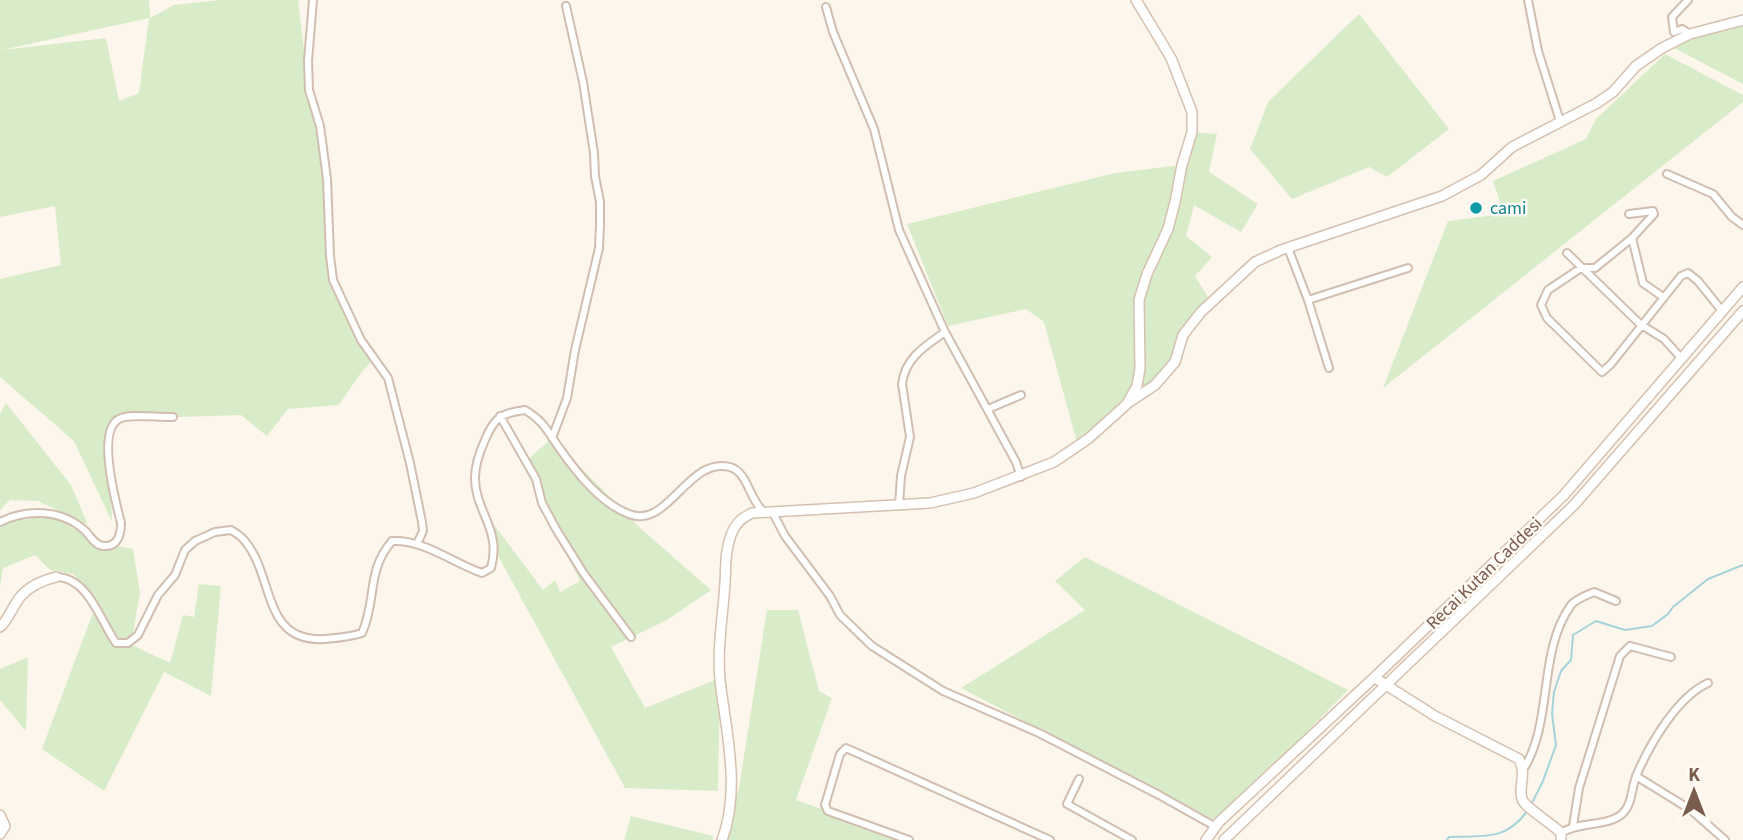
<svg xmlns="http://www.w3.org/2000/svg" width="1743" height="840" font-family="'Source Sans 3',sans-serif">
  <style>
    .green { fill: #d8ecc9; fill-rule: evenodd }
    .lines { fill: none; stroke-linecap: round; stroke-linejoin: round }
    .stream { stroke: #a5d3da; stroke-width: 2 }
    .street-casing { stroke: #d1beb0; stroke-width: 10 }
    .secondary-casing { stroke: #d6c0b0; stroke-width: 12 }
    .street { stroke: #fff; stroke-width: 6 }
    .secondary { stroke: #fff; stroke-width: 9 }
    .culture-dot { fill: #0f9aa8; stroke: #fffaf3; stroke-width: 2.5 }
    .labels { text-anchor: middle; stroke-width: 5; stroke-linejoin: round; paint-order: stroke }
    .culture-label { font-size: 18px; fill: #0d838f; stroke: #fffaf3; text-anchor: start }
    .street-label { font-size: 18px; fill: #7a5c4d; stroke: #fffaf3 }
  </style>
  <rect width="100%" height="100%" fill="#fdf6ec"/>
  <path class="green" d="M0 0H149L150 18 174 5 220 0H298L309 90 320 127 334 280 373 360 360 374 339 405 288 409 267 436 241 415 119 419 109 438 112 522 74 441 0 377V279L61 265 55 206 0 217ZM149 18 139 93 119 101 106 38 2 50Z
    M1359 14 1449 129 1387 177 1369 167 1292 199 1250 149 1268 102Z
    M1743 20V84L1670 46 1690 34Z
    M1665 54 1743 95V102L1383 388 1448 221 1504 214 1493 181 1586 139 1596 119Z
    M1192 132 1217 134 1209 172 1258 204 1241 232 1194 205 1186 236 1212 257 1195 276 1211 302 1183 335 1175 362 1155 385 1137 386 1127 404 1078 446 1044 322 1026 309 948 326 907 224 1115 173 1182 165Z
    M6 403 71 485 88 525 38 501 10 500 0 510V414Z
    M552 438 639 527 711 590 667 620 611 647 645 708 720 678 718 791 625 788 496 552 482 509 543 590 555 580 560 592 580 581 542 503 526 461Z
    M50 514 94 541 133 549 140 593 132 640 128 643 170 663 183 615 194 617 199 584 221 586 211 696 164 672 104 791 42 749 94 610 74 574 50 570 35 555 3 568 0 586V528L12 516 23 520Z
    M1085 557 1348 690 1218 822 961 688 1085 610 1055 581Z
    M767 610H798L819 691 832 698 796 800 909 840H723L739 788Z
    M28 657 26 731 0 700V669Z
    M631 816 713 836V840H624Z"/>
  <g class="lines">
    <path class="stream" d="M1531 805 1543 781 1556 745 1552 714 1554 692 1561 671 1571 660 1573 635 1596 621 1625 630 1652 626 1668 614 1673 607 1708 579 1743 565
      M1447 840 1449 837C1487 836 1507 840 1528 810"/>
    <defs>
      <path id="street" d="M313 0 308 61 309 90 320 126 327 179 330 256 333 280 361 340 388 378 410 463 422 522 423 531 417 544
        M1528 0 1538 51 1560 121
        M1688 0 1672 17 1674 32 1682 29 1690 34
        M826 7 833 32 874 129 899 230 945 332C925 346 905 358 902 384L910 437 901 476 899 505
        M1667 174 1713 194 1732 217 1743 225
        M1629 214 1653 211 1654 214 1632 238 1595 268H1581L1548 290 1541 305 1547 318 1602 372 1611 364 1681 276 1688 273 1698 281 1723 312
        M1632 238 1643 283 1663 297
        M1288 248 1308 300 1329 368
        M1567 253 1640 324 1664 339 1682 359
        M1308 300 1408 268
        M945 332 1016 462 1021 477
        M988 409 1021 395
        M500 416 536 479 542 503 556 529 584 574 631 637
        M552 438 567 398 575 350 599 248 600 225V202L595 176 594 153 583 82 566 6
        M773 513 785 536 830 596 840 615 872 646 943 691 1039 733 1159 795 1216 827
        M0 522C26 509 60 509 83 529 90 534 94 546 104 546 118 547 121 534 121 523 116 503 96 431 119 419 129 413 160 418 173 417
        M56 577C88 577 100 620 116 643H128L138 635 158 595 175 575 185 550 195 541 215 532 231 530C236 533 241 536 244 540 275 575 261 643 325 639 338 638 349 637 362 633 377 600 366 571 392 541 423 539 453 563 482 573L491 568C502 529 475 512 475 478 475 466 480 451 485 440 494 418 501 413 525 410 543 420 548 432 560 449 577 473 600 503 629 514 668 530 688 456 730 467 748 472 749 500 764 512
        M1523 770C1554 721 1537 653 1571 605 1576 599 1587 595 1594 592L1616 601
        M1636 776 1691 810 1725 840
        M1079 779 1067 804 1132 840
        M1573 826 1579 788 1620 656 1630 646 1671 657
        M1561 833C1580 821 1607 827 1622 814 1633 804 1631 787 1637 774 1650 744 1677 697 1708 683
        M909 840 828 811 825 805 840 754 846 748 1050 840"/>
      <path id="secondary" d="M1131 401 1155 385 1175 362 1183 335 1201 312 1255 262 1281 250 1442 196 1481 175 1512 147 1597 103 1613 92 1636 66 1662 48 1690 34 1743 20
        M0 627C10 618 13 604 22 595 31 585 44 580 56 577
        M1375 678 1435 716 1519 759C1527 775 1518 786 1522 799 1525 808 1553 824 1561 833V840
        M0 815 5 826 0 834
        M722 840C741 789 726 732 720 680 717 648 723 615 725 583 726 566 725 551 731 535 735 524 741 518 752 513L930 503 974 493 1054 462 1088 439 1127 404 1137 386 1140 368 1139 300 1147 274 1168 229 1175 202 1182 165 1192 132V112L1171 58 1136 0
        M1206 840 1219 822 1379 673 1564 495 1743 287
        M1224 840 1574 505 1743 311"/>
    </defs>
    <use href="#street" class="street-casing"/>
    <use href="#secondary" class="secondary-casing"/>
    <use href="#street" class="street"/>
    <use href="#secondary" class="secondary"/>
  </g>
  <circle class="culture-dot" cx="1476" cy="208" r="7"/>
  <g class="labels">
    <g class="culture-label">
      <text x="1490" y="214">cami</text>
    </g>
    <g class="street-label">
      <text transform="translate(1484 573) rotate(-44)" y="6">Recai Kutan Caddesi</text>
    </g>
  </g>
  <g transform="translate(1694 791)" stroke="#fffaf3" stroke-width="5" paint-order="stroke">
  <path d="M0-5L12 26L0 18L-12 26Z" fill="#7a5c4d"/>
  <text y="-10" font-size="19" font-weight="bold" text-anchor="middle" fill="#7a5c4d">K</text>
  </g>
</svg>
